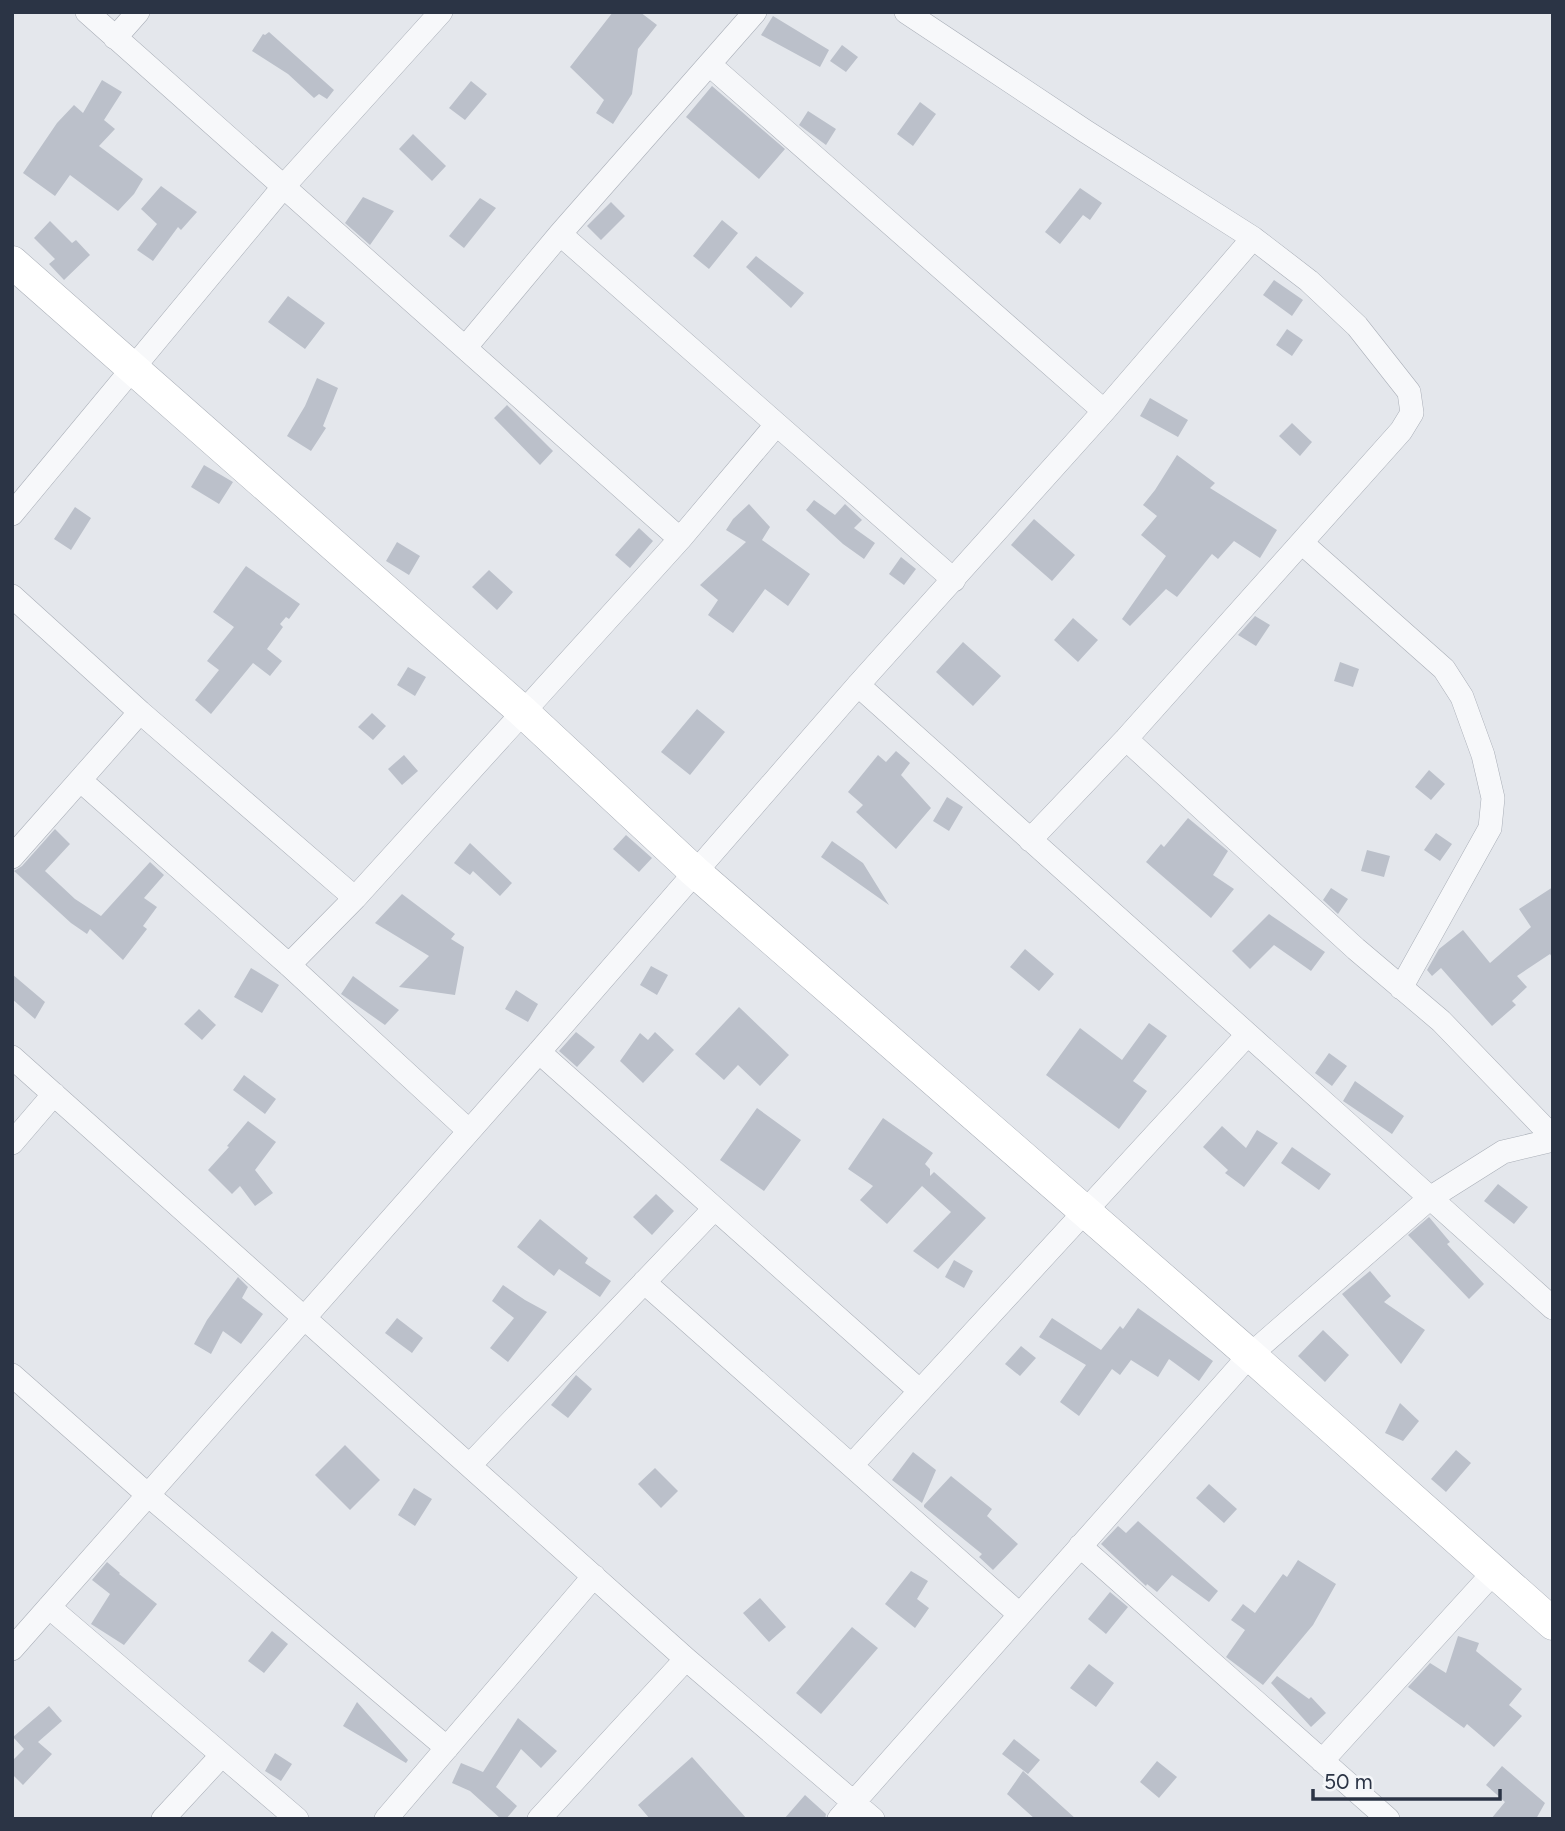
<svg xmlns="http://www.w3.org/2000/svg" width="1565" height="1831" font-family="Figtree,sans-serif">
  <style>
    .building { fill: #bbc0ca }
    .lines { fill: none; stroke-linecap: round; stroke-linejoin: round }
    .street-casing { stroke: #a9aeb7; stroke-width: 24 }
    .secondary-casing { stroke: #a9aeb7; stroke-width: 33 }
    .street { stroke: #f7f8fa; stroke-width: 23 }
    .secondary { stroke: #fff; stroke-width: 32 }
  </style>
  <rect width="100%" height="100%" fill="#e4e7ec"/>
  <path class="building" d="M613 12H640L657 25 638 49 632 94 613 124 596 113 604 100 570 67Z
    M773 16 829 50 820 67 761 35Z
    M269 32 334 90 327 99 319 94 314 98 288 74 252 51 263 34 265 35Z
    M842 45 858 57 846 72 830 61Z
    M102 80 122 92 104 120 115 129 99 146 143 179 134 194 118 211 70 175 55 196 23 173 57 123 74 105 83 113Z
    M471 81 487 94 465 120 449 108Z
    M712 86 785 149 759 179 686 117Z
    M920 102 936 114 913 146 897 134Z
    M808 111 836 129 826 145 799 125Z
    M413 134 446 166 432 181 399 149Z
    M161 186 197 212 181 230 178 227 153 261 137 250 157 224 141 209Z
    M1080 188 1102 203 1090 220 1083 215 1060 244 1045 232Z
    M363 197 394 211 370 245 345 223Z
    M480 198 496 208 464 248 449 236Z
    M611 202 625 216 601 240 587 226Z
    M722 220 738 233 709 269 693 256Z
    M50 221 72 243 76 240 90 255 64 280 49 264 55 259 34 238Z
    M756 256 804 293 791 308 746 267Z
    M1274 280 1303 300 1292 316 1263 295Z
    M288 296 325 323 305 349 268 322Z
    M1287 329 1303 340 1292 356 1276 345Z
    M317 378 338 388 323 426 326 428 311 451 287 436 305 406Z
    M1150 398 1188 420 1178 437 1140 416Z
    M507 405 553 451 540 465 494 418Z
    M1292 423 1312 442 1300 456 1279 436Z
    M1177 455 1215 483 1210 488 1277 530 1260 558 1234 541 1218 559 1212 554 1177 597 1166 589 1130 626 1122 619 1166 556 1141 535 1157 516 1143 505 1155 490Z
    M204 465 233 482 219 504 191 487Z
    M814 500 835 515 845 504 862 520 854 528 875 543 864 559 843 544 806 510Z
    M749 504 770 527 762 540 810 574 788 606 765 589 733 633 708 615 718 600 700 585 746 542 726 530 733 519Z
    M75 507 91 518 71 550 54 539Z
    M1034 519 1075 555 1052 581 1011 545Z
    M639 528 653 541 630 568 615 555Z
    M397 542 420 556 409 575 386 561Z
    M901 557 916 569 904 585 889 574Z
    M246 566 300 604 289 619 286 617 280 624 283 627 267 649 282 661 270 676 253 663 211 714 195 700 219 670 207 661 234 627 213 612Z
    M489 570 513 592 497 610 472 587Z
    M1255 616 1270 625 1256 646 1238 635Z
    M1073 618 1098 640 1078 662 1054 640Z
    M963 642 1001 676 973 706 936 672Z
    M1340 662 1359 669 1353 687 1334 681Z
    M408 667 426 677 415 696 397 685Z
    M697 709 725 732 690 775 661 752Z
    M372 713 386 726 373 740 358 727Z
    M896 751 910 763 901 775 931 808 896 849 856 812 863 805 848 792 878 755 886 762Z
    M404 755 418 771 402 785 388 769Z
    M1429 770 1445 784 1431 800 1415 787Z
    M947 797 963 807 949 831 933 821Z
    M1188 818 1228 851 1213 875 1234 889 1211 918 1146 862 1161 844 1164 847Z
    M55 829 70 844 45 871 75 899 101 916 150 862 164 875 144 898 157 907 143 926 147 929 123 960 90 929 87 934 71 923 14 871 22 866Z
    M1436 833 1452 844 1440 861 1424 850Z
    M626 835 652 858 639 872 613 849Z
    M832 841 863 863 889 905 821 857Z
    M470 843 512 883 500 896 473 871 470 875 454 863Z
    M1367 850 1390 856 1384 877 1361 871Z
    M1553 887V959L1550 954 1517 976 1527 987 1512 1001 1516 1005 1492 1026 1441 968 1432 976 1427 970 1439 949 1463 930 1490 963 1531 927 1519 909Z
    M1331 888 1348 899 1338 914 1323 900Z
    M402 894 455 934 451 939 464 947 455 995 399 987 429 956 375 923Z
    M1269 914 1325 952 1311 971 1274 945 1250 969 1232 951Z
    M1025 949 1054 974 1039 991 1010 967Z
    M651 966 668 975 657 995 640 985Z
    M251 968 279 985 262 1013 234 997Z
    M12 974 45 1002 35 1019 12 999Z
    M353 976 399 1010 385 1025 341 994Z
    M516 990 538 1004 528 1022 505 1009Z
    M739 1007 789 1055 760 1086 738 1065 724 1080 695 1054Z
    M199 1009 216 1025 202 1040 184 1024Z
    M1149 1023 1167 1036 1133 1081 1147 1091 1119 1129 1046 1075 1080 1028 1122 1060Z
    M576 1032 595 1047 577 1067 559 1051Z
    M655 1032 674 1050 643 1083 620 1061 640 1033 648 1040Z
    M1329 1053 1347 1066 1332 1086 1315 1073Z
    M244 1075 276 1099 265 1114 233 1090Z
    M1355 1081 1404 1116 1392 1134 1343 1101Z
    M757 1108 801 1140 764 1191 720 1160Z
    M883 1118 933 1153 925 1164 930 1169V1176L934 1172 986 1218 938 1269 913 1251 951 1212 922 1186 887 1224 860 1200 873 1186 848 1169Z
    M248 1121 276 1142 255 1170 273 1193 255 1206 240 1186 232 1194 208 1170 229 1147 227 1146Z
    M1222 1126 1246 1148 1257 1130 1278 1143 1244 1187 1225 1173 1228 1170 1203 1147Z
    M1292 1147 1331 1174 1319 1190 1281 1163Z
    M1498 1184 1528 1207 1514 1224 1484 1201Z
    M656 1194 674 1211 652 1235 633 1217Z
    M1429 1217 1450 1242 1447 1244 1484 1284 1469 1299 1408 1235Z
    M540 1219 588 1258 585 1263 611 1281 600 1297 559 1269 554 1276 517 1247Z
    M954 1260 973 1271 964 1288 945 1277Z
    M1370 1271 1391 1296 1384 1302 1425 1330 1401 1364 1342 1294Z
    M238 1277 248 1287 242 1298 263 1314 241 1344 223 1331 211 1354 194 1344 207 1320Z
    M503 1285 525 1300 547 1312 508 1362 490 1348 514 1318 492 1301Z
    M1138 1308 1213 1361 1199 1381 1169 1359 1158 1377 1131 1360 1120 1375 1112 1369 1079 1416 1060 1402 1086 1365 1039 1337 1052 1318 1101 1350 1120 1326 1123 1329Z
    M397 1318 423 1338 412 1353 385 1333Z
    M1323 1330 1349 1355 1325 1382 1298 1356Z
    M1021 1346 1036 1358 1020 1376 1005 1364Z
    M576 1375 592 1389 568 1418 551 1405Z
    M1400 1403 1419 1421 1403 1441 1385 1433Z
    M345 1445 380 1480 350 1510 315 1475Z
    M1456 1450 1471 1463 1446 1492 1431 1479Z
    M913 1452 936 1470 922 1503 892 1480Z
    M655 1468 678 1491 661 1508 638 1484Z
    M951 1476 992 1509 987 1516 1018 1544 993 1570 979 1557 982 1554 924 1507V1505Z
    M1209 1484 1237 1509 1224 1523 1196 1498Z
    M414 1488 432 1499 415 1526 398 1515Z
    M1138 1521 1218 1591 1209 1602 1172 1575 1157 1592 1147 1584 1146 1586 1101 1544 1118 1526 1126 1533Z
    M1298 1560 1336 1584 1313 1625 1263 1685 1226 1657 1245 1630 1231 1620 1243 1604 1255 1613 1283 1574 1287 1577Z
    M107 1562 120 1573 119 1574 157 1604 124 1645 91 1624 110 1594 92 1580Z
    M911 1571 928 1581 917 1599 929 1608 915 1628 885 1604Z
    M1110 1592 1128 1607 1106 1634 1088 1619Z
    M760 1598 786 1627 769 1642 743 1613Z
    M852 1627 878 1648 821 1714 796 1693Z
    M272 1631 288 1644 264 1673 248 1661Z
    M1458 1636 1479 1643 1476 1651 1522 1689 1509 1705 1522 1716 1494 1747 1467 1724 1464 1728 1408 1687 1430 1663 1446 1673Z
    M1089 1664 1114 1683 1096 1707 1070 1688Z
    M1277 1676 1309 1699 1311 1697 1326 1713 1311 1727 1271 1683Z
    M357 1702 408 1760 406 1763 343 1726Z
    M49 1706 62 1721 38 1742 52 1754 23 1785 12 1774V1761L24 1749 13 1737Z
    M518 1718 557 1751 541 1768 521 1749 496 1787 517 1806 506 1819H501L470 1791 452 1783 461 1763 483 1772Z
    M1014 1739 1040 1760 1028 1774 1002 1754Z
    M275 1753 292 1764 281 1781 265 1771Z
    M692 1757 747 1819H650L638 1805Z
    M1157 1761 1177 1777 1159 1798 1140 1782Z
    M1502 1766 1545 1803 1536 1819H1491L1505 1802 1486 1785Z
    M1023 1771 1076 1819H1035L1007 1794Z
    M805 1795 826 1814 825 1819H784Z"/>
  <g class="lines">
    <defs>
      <path id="street" d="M87 12 680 539
        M906 12 1085 131 1253 238 1309 281 1357 326 1409 392 1412 413 1401 431 1126 739 1030 840
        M115 38 138 12
        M710 65 1104 411
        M560 234 954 580
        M465 348 560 234 755 12
        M12 514 284 186 441 12
        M1302 543 1444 669 1462 697 1483 755 1493 798 1490 828 1401 988
        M12 596 140 712 355 898
        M858 685 1553 1308
        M1126 739 1356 949 1441 1021 1553 1137
        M80 780 289 965 468 1130
        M12 857 140 712
        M289 965 355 898 680 539 776 425
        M539 1052 920 1391
        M12 1057 686 1659 873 1819
        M12 1143 54 1094
        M644 1282 1019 1614
        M12 1375 148 1495 447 1748
        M470 1465 714 1209
        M852 1465 1247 1035
        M1080 1546 1388 1819
        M49 1607 297 1819
        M12 1649 539 1052 858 685 1104 411 1253 238
        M1322 1761 1494 1572
        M163 1819 222 1755
        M386 1819 594 1576
        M539 1819 686 1659
        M839 1819 1250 1355 1430 1198 1503 1152 1553 1140"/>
      <path id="secondary" d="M12 262 522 711 694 871 1250 1355 1553 1624"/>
    </defs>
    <use href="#street" class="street-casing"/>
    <use href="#secondary" class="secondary-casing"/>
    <use href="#street" class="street"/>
    <use href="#secondary" class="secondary"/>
  </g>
  <rect width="1565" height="1831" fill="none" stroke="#2b3445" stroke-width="28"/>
  <path d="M1313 1789v10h187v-10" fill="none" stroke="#2b3445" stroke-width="3.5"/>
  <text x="1324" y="1789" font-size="21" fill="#2b3445" stroke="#f4f6f9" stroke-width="5" paint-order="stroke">50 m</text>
</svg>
